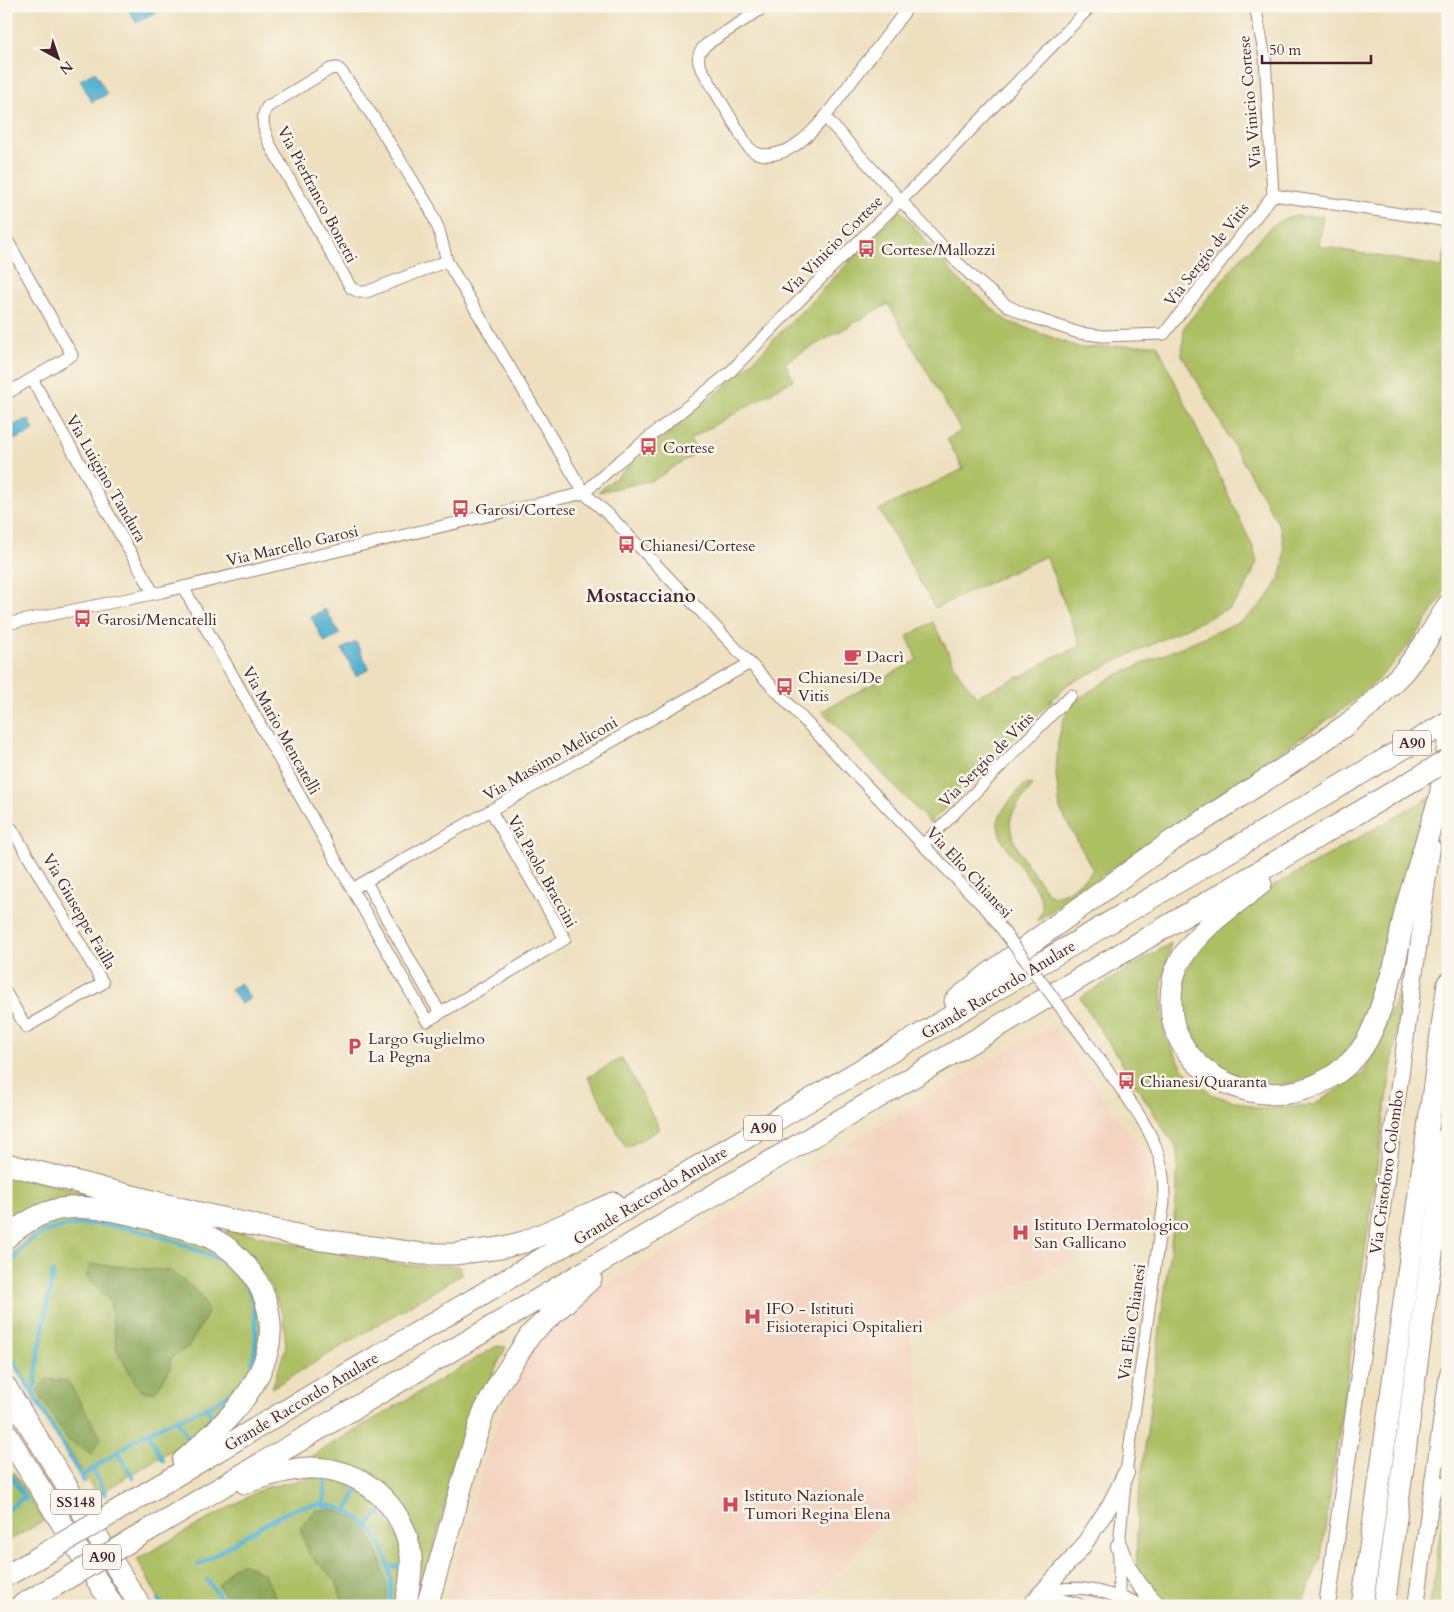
<svg xmlns="http://www.w3.org/2000/svg" width="1454" height="1612" font-family="Cardo,serif">
  <style>
    .built { fill: #f4d3c0 }
    .green { fill: #acbf63; stroke: #7b6f47 }
    .forest { fill: #89a659; stroke: #6a6242 }
    .water { fill: #4eafcd; stroke: #4c677c }
    .lines { fill: none; stroke-linecap: round; stroke-linejoin: round }
    .stream { stroke: #4eafcd; stroke-width: 4.5 }
    .street-casing { stroke: #9c8075; stroke-width: 13 }
    .secondary-casing { stroke: #9c8075; stroke-width: 18 }
    .primary-casing { stroke: #9c8075; stroke-width: 21 }
    .highway-casing { stroke: #9c8075; stroke-width: 23 }
    .street { stroke: #fff; stroke-width: 11 }
    .secondary { stroke: #fff; stroke-width: 16 }
    .primary { stroke: #fff; stroke-width: 19 }
    .highway { stroke: #fff; stroke-width: 21 }
    .street-bridge-casing { stroke: #9c8075; stroke-width: 13; stroke-linecap: butt }
    .highway-bridge-casing { stroke: #9c8075; stroke-width: 23; stroke-linecap: butt }
    .street-bridge { stroke: #fff; stroke-width: 11 }
    .highway-bridge { stroke: #fff; stroke-width: 21 }
    .labels { text-anchor: middle; stroke-width: 5; stroke-linejoin: round; paint-order: stroke }
    .shield { fill: #fbf7ec; stroke: #7f6065; stroke-width: 1 }
    .shield-label { font-size: 15px; font-weight: bold; fill: #4a1f2b }
    .street-label { font-size: 16px; fill: #4a1f2b; stroke: #fbf7ec }
    .poi-label { font-size: 16px; fill: #4a1f2b; stroke: #fbf7ec; text-anchor: start }
    .quarter-label { font-size: 19px; font-weight: bold; fill: #4a1f2b; stroke: #fbf7ec }
  </style>
  <rect width="100%" height="100%" fill="#fbf7ec"/>
  <filter id="ink" filterUnits="userSpaceOnUse"><feTurbulence type="fractalNoise" baseFrequency=".02" numOctaves="2"/><feDisplacementMap in="SourceGraphic" scale="10" xChannelSelector="R" yChannelSelector="G"/><feConvolveMatrix kernelMatrix="1 2 1 2 8 2 1 2 1" color-interpolation-filters="sRGB"/></filter>
  <filter id="wash" filterUnits="userSpaceOnUse"><feTurbulence type="fractalNoise" baseFrequency=".0096" numOctaves="4" result="noise"/><feDisplacementMap in="SourceGraphic" scale="20" xChannelSelector="R" yChannelSelector="G"/><feGaussianBlur stdDeviation="1.12" result="paint"/><feColorMatrix in="noise" values="0 0 0 0 0 0 0 0 0 0 0 0 0 0 0 0 0 1.4 0 .05"/><feComposite in="paint" operator="in"/></filter>
  <g filter="url(#wash)">
    <rect width="100%" height="100%" fill="#eee0bf"/>
    <path class="built" d="M1051 1025 1151 1164 1138 1232 908 1331 920 1396 916 1500 880 1524 807 1606H445L488 1449 519 1374 537 1344 553 1325 590 1295Z"/>
    <path class="green" d="M900 210 956 277 1007 321 1081 348 1157 344 1253 547 1257 562 1245 590 1231 607 1068 684 930 823 822 711 917 660 907 636 933 622 959 674 976 696 1028 673 1051 658 1081 646 1046 556 935 608 879 510 963 469 947 439 961 431 888 304 785 362 793 380 690 439 697 452 654 480 598 492 742 372Z
      M1291 216 1323 217 1319 246 1442 267 1448 237V581C1438 611 1404 653 1381 676 1371 687 1358 697 1346 707L1037 921C1038 918 1041 914 1042 911 1047 886 995 849 998 822 999 811 1017 793 1025 784L1033 785C1026 796 1015 805 1011 818 1005 840 1036 876 1049 894 1061 901 1084 879 1093 870L1060 809 1056 774 1058 741 1063 721 1068 710 1078 699 1112 677 1243 620C1277 593 1292 571 1280 527L1182 355 1184 327 1239 260 1267 231 1277 222Z
      M1430 797 1400 911 1368 1019 1347 1051 1323 1075 1272 1088 1221 1071 1200 1054 1183 1026 1180 984 1202 941 1260 894Z
      M1171 943 1162 984 1164 1034 1184 1070 1213 1095 1262 1109 1313 1105 1364 1073 1404 980 1321 1558 1301 1606H1136L1137 1510 1176 1203 1178 1151 1080 998Z
      M622 1058 660 1129 626 1148 588 1077Z
      M6 1173 101 1198 6 1227Z
      M98 1212 210 1242 254 1282 265 1334 237 1400 200 1433 97 1495 6 1351V1263C14 1247 39 1227 56 1220 66 1215 86 1214 98 1212Z
      M230 1229 314 1249 404 1265 460 1266 461 1275 272 1388 286 1346 283 1315 267 1279 244 1249 225 1232Z
      M497 1346 506 1347 466 1427 422 1590 421 1557 406 1518 308 1458Z
      M6 1472 14 1473 44 1521 6 1542Z
      M1448 1474V1606H1430Z
      M314 1477 340 1481 368 1497 387 1520 401 1543 404 1580 398 1606H163L137 1559 264 1488Z"/>
    <path class="forest" d="M90 1264 171 1271 201 1295 208 1313 189 1346 171 1358 170 1370 154 1393 140 1390 117 1351 110 1301 87 1276Z
      M47 1379 68 1381 101 1438 91 1454 67 1439 37 1391Z
      M332 1509 364 1522C375 1548 391 1577 386 1606H344L336 1581 309 1554 300 1528 316 1510Z
      M242 1563 264 1574 278 1603 277 1606H238L229 1601 218 1586 232 1568Z"/>
    <path class="water" d="M137 6H159L161 10 136 23 129 10Z
      M95 72 107 94 92 102 80 80Z
      M29 419 34 431 9 442 6 435V428Z
      M325 609 340 634 325 643 311 617Z
      M356 642 369 669 356 676 342 649Z
      M240 983 250 998 241 1004 231 989Z"/>
    <g class="lines">
      <path class="stream" d="M8 1254 14 1259
        M6 1278C10 1269 13 1259 20 1251 57 1205 145 1228 191 1248 205 1255 223 1257 235 1270 241 1277 247 1286 251 1295 257 1310 258 1347 252 1362
        M6 1335 9 1348 8 1352 84 1481
        M32 1393 35 1386 39 1351 53 1273
        M206 1407 216 1422
        M177 1419 190 1442
        M147 1432 163 1460
        M118 1453 133 1478
        M93 1469 105 1494
        M10 1474 26 1500
        M82 1476 147 1432 214 1404 240 1386 242 1383
        M324 1506 326 1480
        M6 1511 24 1497
        M347 1511 357 1490
        M367 1525 383 1510
        M6 1550 7 1551
        M198 1565C219 1553 239 1539 260 1527 274 1519 290 1509 306 1506 331 1501 355 1511 371 1530 389 1552 393 1578 390 1606
        M390 1567 405 1566
        M207 1580 227 1606
        M159 1600 162 1606"/>
    </g>
  </g>
  <g filter="url(#ink)">
    <g class="lines">
      <defs>
        <path id="street" d="M766 6 707 44C700 50 696 56 700 66L747 145C759 163 787 153 801 141 820 126 834 105 848 86 869 59 889 33 909 6
          M1255 6 1265 57 1273 195
          M825 117 956 261 974 278 1006 305 1026 315 1079 333 1103 336 1164 334 1273 195
          M1273 195 1448 221
          M6 238 72 355 6 394
          M447 261 366 292H359L351 288 270 145C265 133 259 119 267 107L330 69 337 68 341 71 374 118 429 207 439 230 447 261 584 493 609 515 923 845 989 912
          M32 379 154 594
          M183 587 352 889 750 663
          M6 624 162 592 584 493 617 463 729 373 831 268 927 175 1091 6
          M6 828 12 829 103 983 26 1027 6 993
          M923 845 1071 695
          M366 882 440 1013
          M352 889 427 1021 565 939 491 811
          M1432 1495 1448 1480
          M1041 1596C1063 1583 1096 1588 1119 1598V1546L1126 1473 1164 1202C1164 1190 1164 1176 1161 1164 1153 1125 1112 1078 1089 1045"/>
        <path id="secondary" d="M1119 1546C1126 1570 1141 1589 1159 1606
          M1033 1602 1081 1549 1110 1505 1126 1473
          M1033 1602 1056 1601 1077 1606
          M1119 1606V1598L1138 1606
          M1327 1606 1432 847
          M1416 1606 1448 1373"/>
        <path id="primary" d="M1438 803 1448 738"/>
        <path id="highway" d="M1261 884C1232 907 1195 930 1178 965 1172 977 1171 989 1171 1002 1170 1061 1231 1099 1287 1093 1315 1090 1343 1073 1360 1051 1370 1038 1376 1022 1381 1007 1385 994 1390 980 1394 967 1399 948 1401 927 1406 908 1416 873 1427 838 1438 803
          M955 1001 990 973 1173 840 1290 764 1346 725 1375 701 1404 671 1425 643 1448 605
          M6 1164 199 1213 315 1239 422 1254H454L500 1248 524 1242 614 1203
          M6 1238C22 1224 39 1213 59 1209 90 1204 124 1212 153 1220 172 1226 194 1229 211 1238 256 1260 283 1314 264 1362 249 1403 215 1432 183 1461
          M6 1387 140 1606
          M6 1433 113 1606
          M245 1483C265 1476 287 1469 308 1468 359 1466 406 1505 411 1557 412 1573 409 1589 405 1606
          M133 1501 1448 722
          M149 1530 1395 791
          M6 1576 34 1560
          M20 1606 56 1585
          M427 1606 473 1446 483 1414 499 1383 531 1334 591 1279
          M1362 1606 1448 983
          M1384 1606 1448 1136"/>
      </defs>
      <use href="#street" class="street-casing"/>
      <use href="#secondary" class="secondary-casing"/>
      <use href="#primary" class="primary-casing"/>
      <use href="#highway" class="highway-casing"/>
      <use href="#street" class="street"/>
      <use href="#secondary" class="secondary"/>
      <use href="#primary" class="primary"/>
      <use href="#highway" class="highway"/>
      <defs>
        <path id="street-bridge" d="M989 912 1089 1045"/>
        <path id="highway-bridge" d="M1395 791 1448 760
          M34 1560 133 1501
          M56 1585 149 1530"/>
      </defs>
      <use href="#street-bridge" class="street-bridge-casing"/>
      <use href="#highway-bridge" class="highway-bridge-casing"/>
      <use href="#street-bridge" class="street-bridge"/>
      <use href="#highway-bridge" class="highway-bridge"/>
    </g>
  </g>
  <defs>
    <symbol id="bus-bare" viewBox="-9 -9 18 18"><path d="M-5-6H5V4H4V6H2V4H-2V6H-4V4H-5ZM-3.5-4V0h7V-4ZM-3.5 1.2v1.5H-2V1.2ZM2 1.2v1.5H3.5V1.2Z" fill="#d1495b" stroke="#fbf7ec" stroke-width="2.5" paint-order="stroke"/></symbol>
    <symbol id="cafe-bare" viewBox="-9 -9 18 18"><path d="M-5.5-4.5H6V0H3Q3 3.5 0 3.5H-2.5Q-5.5 3.5-5.5 0ZM3-3.2v2h1.7v-2ZM-6 4.5H4V6H-6Z" fill="#d1495b" stroke="#fbf7ec" stroke-width="2.5" paint-order="stroke"/></symbol>
    <symbol id="parking-bare" viewBox="-9 -9 18 18"><path d="M-3.5-5.5H1a3.5 3.5 0 0 1 0 7H-1V5.5H-3.5ZM-1-3.4V-.6H.8a1.4 1.4 0 0 0 0-2.8Z" fill="#d1495b" stroke="#fbf7ec" stroke-width="2.5" paint-order="stroke"/></symbol>
    <symbol id="hospital-bare" viewBox="-9 -9 18 18"><path d="M-5-5h3v3.5h4V-5h3V5h-3V1.5h-4V5h-3Z" fill="#d1495b" stroke="#fbf7ec" stroke-width="2.5" paint-order="stroke"/></symbol>
  </defs>
  <g fill-rule="evenodd">
    <use href="#bus-bare" x="854" y="236" width="25" height="25"/>
    <use href="#bus-bare" x="636" y="434" width="25" height="25"/>
    <use href="#bus-bare" x="448" y="496" width="25" height="25"/>
    <use href="#bus-bare" x="614" y="532" width="25" height="25"/>
    <use href="#bus-bare" x="70" y="606" width="25" height="25"/>
    <use href="#cafe-bare" x="840" y="644" width="25" height="25"/>
    <use href="#bus-bare" x="772" y="674" width="25" height="25"/>
    <use href="#parking-bare" x="342" y="1034" width="25" height="25"/>
    <use href="#bus-bare" x="1114" y="1068" width="25" height="25"/>
    <use href="#hospital-bare" x="1008" y="1220" width="25" height="25"/>
    <use href="#hospital-bare" x="740" y="1304" width="25" height="25"/>
    <use href="#hospital-bare" x="718" y="1492" width="25" height="25"/>
  </g>
  <g class="labels">
    <g class="shield">
      <rect x="1393" y="730.5" width="38" height="25" rx="4"/>
      <rect x="744" y="1115.5" width="38" height="25" rx="4"/>
      <rect x="51" y="1489.5" width="50" height="25" rx="4"/>
      <rect x="83" y="1544.5" width="38" height="25" rx="4"/>
    </g>
    <g class="shield-label">
      <text x="1412" y="748">A90</text>
      <text x="763" y="1133">A90</text>
      <text x="76" y="1507">SS148</text>
      <text x="102" y="1562">A90</text>
    </g>
    <g class="street-label">
      <text transform="translate(1249 102) rotate(-95)" y="6">Via Vinicio Cortese</text>
      <text transform="translate(318 194) rotate(62)" y="6">Via Pierfranco Bonetti</text>
      <text transform="translate(832 245) rotate(-45)" y="6">Via Vinicio Cortese</text>
      <text transform="translate(1206 254) rotate(-52)" y="6">Via Sergio de Vitis</text>
      <text transform="translate(107 478) rotate(60)" y="6">Via Luigino Tandura</text>
      <text transform="translate(292 545) rotate(-13)" y="6">Via Marcello Garosi</text>
      <text transform="translate(282 730) rotate(61)" y="6">Via Mario Mencatelli</text>
      <text transform="translate(550 758) rotate(-30)" y="6">Via Massimo Meliconi</text>
      <text transform="translate(986 759) rotate(-45)" y="6">Via Sergio de Vitis</text>
      <text transform="translate(543 871) rotate(61)" y="6">Via Paolo Braccini</text>
      <text transform="translate(970 872) rotate(47)" y="6">Via Elio Chianesi</text>
      <text transform="translate(80 911) rotate(60)" y="6">Via Giuseppe Failla</text>
      <text transform="translate(998 989) rotate(-31)" y="6">Grande Raccordo Anulare</text>
      <text transform="translate(1386 1172) rotate(-82)" y="6">Via Cristoforo Colombo</text>
      <text transform="translate(650 1195) rotate(-31)" y="6">Grande Raccordo Anulare</text>
      <text transform="translate(1131 1322) rotate(-82)" y="6">Via Elio Chianesi</text>
      <text transform="translate(301 1401) rotate(-31)" y="6">Grande Raccordo Anulare</text>
    </g>
    <g class="poi-label">
      <text x="881" y="255">Cortese/Mallozzi</text>
      <text x="663" y="453">Cortese</text>
      <text x="475" y="515">Garosi/Cortese</text>
      <text x="640" y="551">Chianesi/Cortese</text>
      <text x="97" y="625">Garosi/Mencatelli</text>
      <text x="866" y="662">Dacrì</text>
      <text x="798" y="683">Chianesi/De<tspan x="798" dy="18">Vitis</tspan></text>
      <text x="368" y="1044">Largo Guglielmo<tspan x="368" dy="18">La Pegna</tspan></text>
      <text x="1140" y="1087">Chianesi/Quaranta</text>
      <text x="1034" y="1230">Istituto Dermatologico<tspan x="1034" dy="18">San Gallicano</tspan></text>
      <text x="766" y="1314">IFO - Istituti<tspan x="766" dy="18">Fisioterapici Ospitalieri</tspan></text>
      <text x="744" y="1501">Istituto Nazionale<tspan x="744" dy="18">Tumori Regina Elena</tspan></text>
    </g>
    <g class="quarter-label">
      <text x="641" y="602">Mostacciano</text>
    </g>
  </g>
  <rect width="1454" height="1612" fill="none" stroke="#fbf7ec" stroke-width="25"/>
  <g transform="translate(58 58) rotate(140)" stroke="#fbf7ec" stroke-width="4" paint-order="stroke">
  <path d="M0-4L9 19L0 12L-9 19Z" fill="#4a1f2b"/>
  <text y="-8" font-size="14" font-weight="bold" text-anchor="middle" fill="#4a1f2b">N</text>
  </g>
  <path d="M1262 55v8h109v-8" fill="none" stroke="#4a1f2b" stroke-width="2.5"/>
  <text x="1269" y="55" font-size="15" fill="#4a1f2b" stroke="#fbf7ec" stroke-width="4" paint-order="stroke">50 m</text>
</svg>
